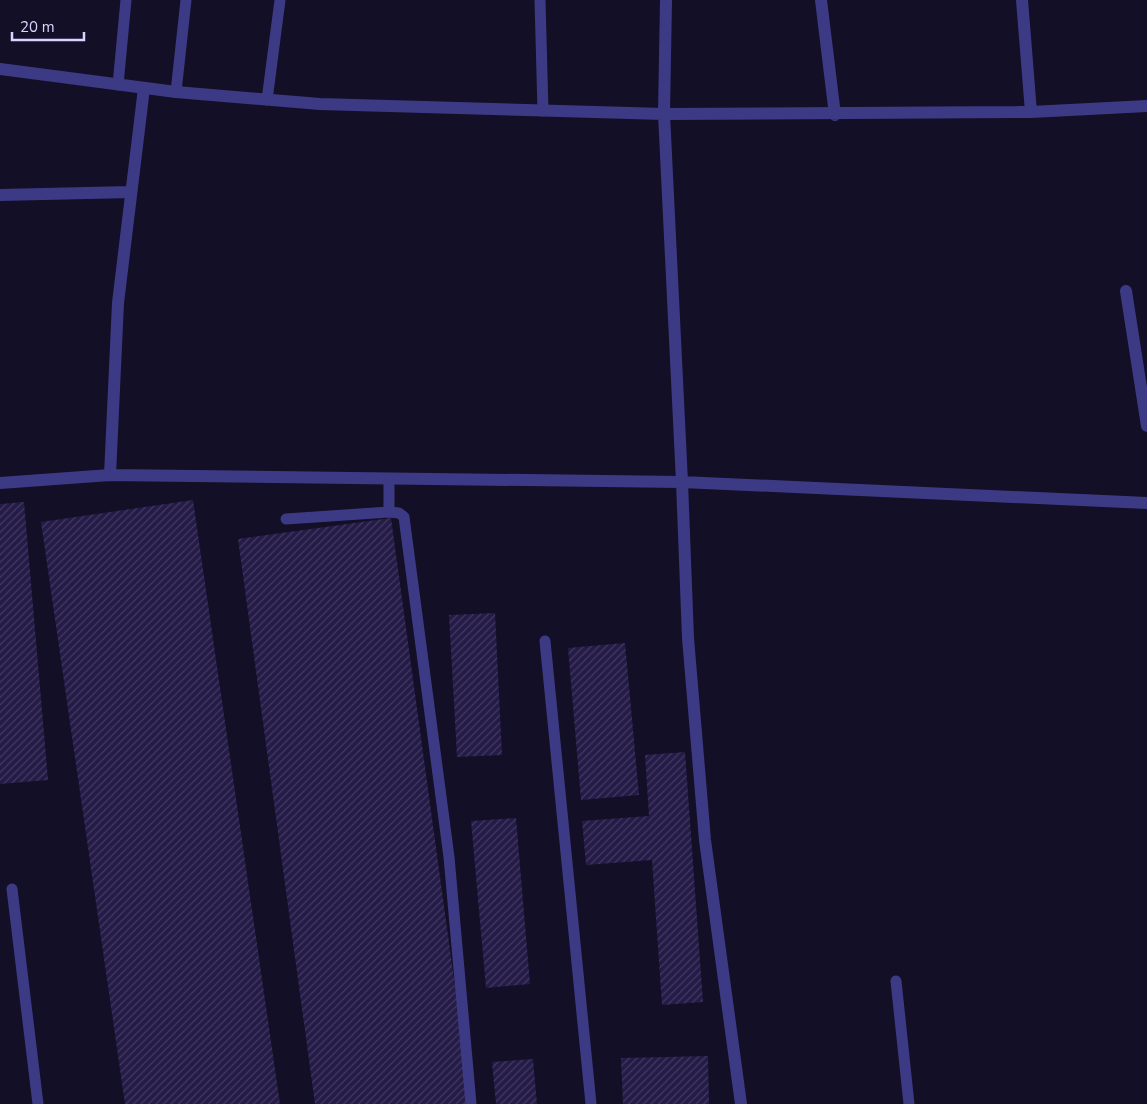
<svg xmlns="http://www.w3.org/2000/svg" width="1147" height="1104" font-family="'Nunito Sans',sans-serif">
  <style>
    .building { fill: url(#building-hatch) }
    .lines { fill: none; stroke-linecap: round; stroke-linejoin: round }
    .service { stroke: #3d3a85; stroke-width: 11 }
    .minor { stroke: #3d3a85; stroke-width: 12 }
    .tertiary { stroke: #3d3a85; stroke-width: 12 }
  </style>
  <defs>
    <pattern id="building-hatch" width="6" height="6" patternUnits="userSpaceOnUse" patternTransform="scale(1.25)"><rect width="6" height="6" fill="#241b47"/><path d="M-1 1l2-2M0 6l6-6M5 7l2-2" fill="none" stroke="#433b63"/></pattern>
  </defs>
  <rect width="100%" height="100%" fill="#130f26"/>
  <path class="building" d="M193 500 280 1104H125L41 522Z
    M24 502 48 780 0 784V504Z
    M391 518 471 1104H315L238 539Z
    M495 613 502 755 457 757 449 615Z
    M625 643 639 795 581 800 568 648Z
    M685 752 703 1002 662 1005 652 860 586 865 582 821 649 816 645 755Z
    M516 818 530 984 486 988 471 821Z
    M708 1056 709 1104H623L621 1058Z
    M533 1059 537 1104H496L492 1062Z"/>
  <g class="lines">
    <path class="service" d="M540 0 543 111
      M118 85 126 0
      M176 92 186 0
      M267 100 280 0
      M389 479V512
      M286 519 389 512 399 513 404 517 449 857 471 1104
      M545 641 591 1104
      M12 889 38 1104
      M896 981 909 1104"/>
    <path class="minor" d="M666 0 664 114 1031 112 1147 106
      M821 0 835 115
      M1022 0 1031 112
      M0 195 131 192
      M1126 291 1147 426
      M110 475 118 303 144 88
      M0 483 110 475 682 482 688 638 705 840 741 1104"/>
    <path class="tertiary" d="M0 69 176 92 320 104 664 114 682 482 1147 503"/>
  </g>
  <path d="M12 32v8h72v-8" fill="none" stroke="#d9d4ff" stroke-width="2.5"/>
  <text x="20" y="32" font-size="15" fill="#d9d4ff" stroke="#130f26" stroke-width="4" paint-order="stroke">20 m</text>
</svg>
